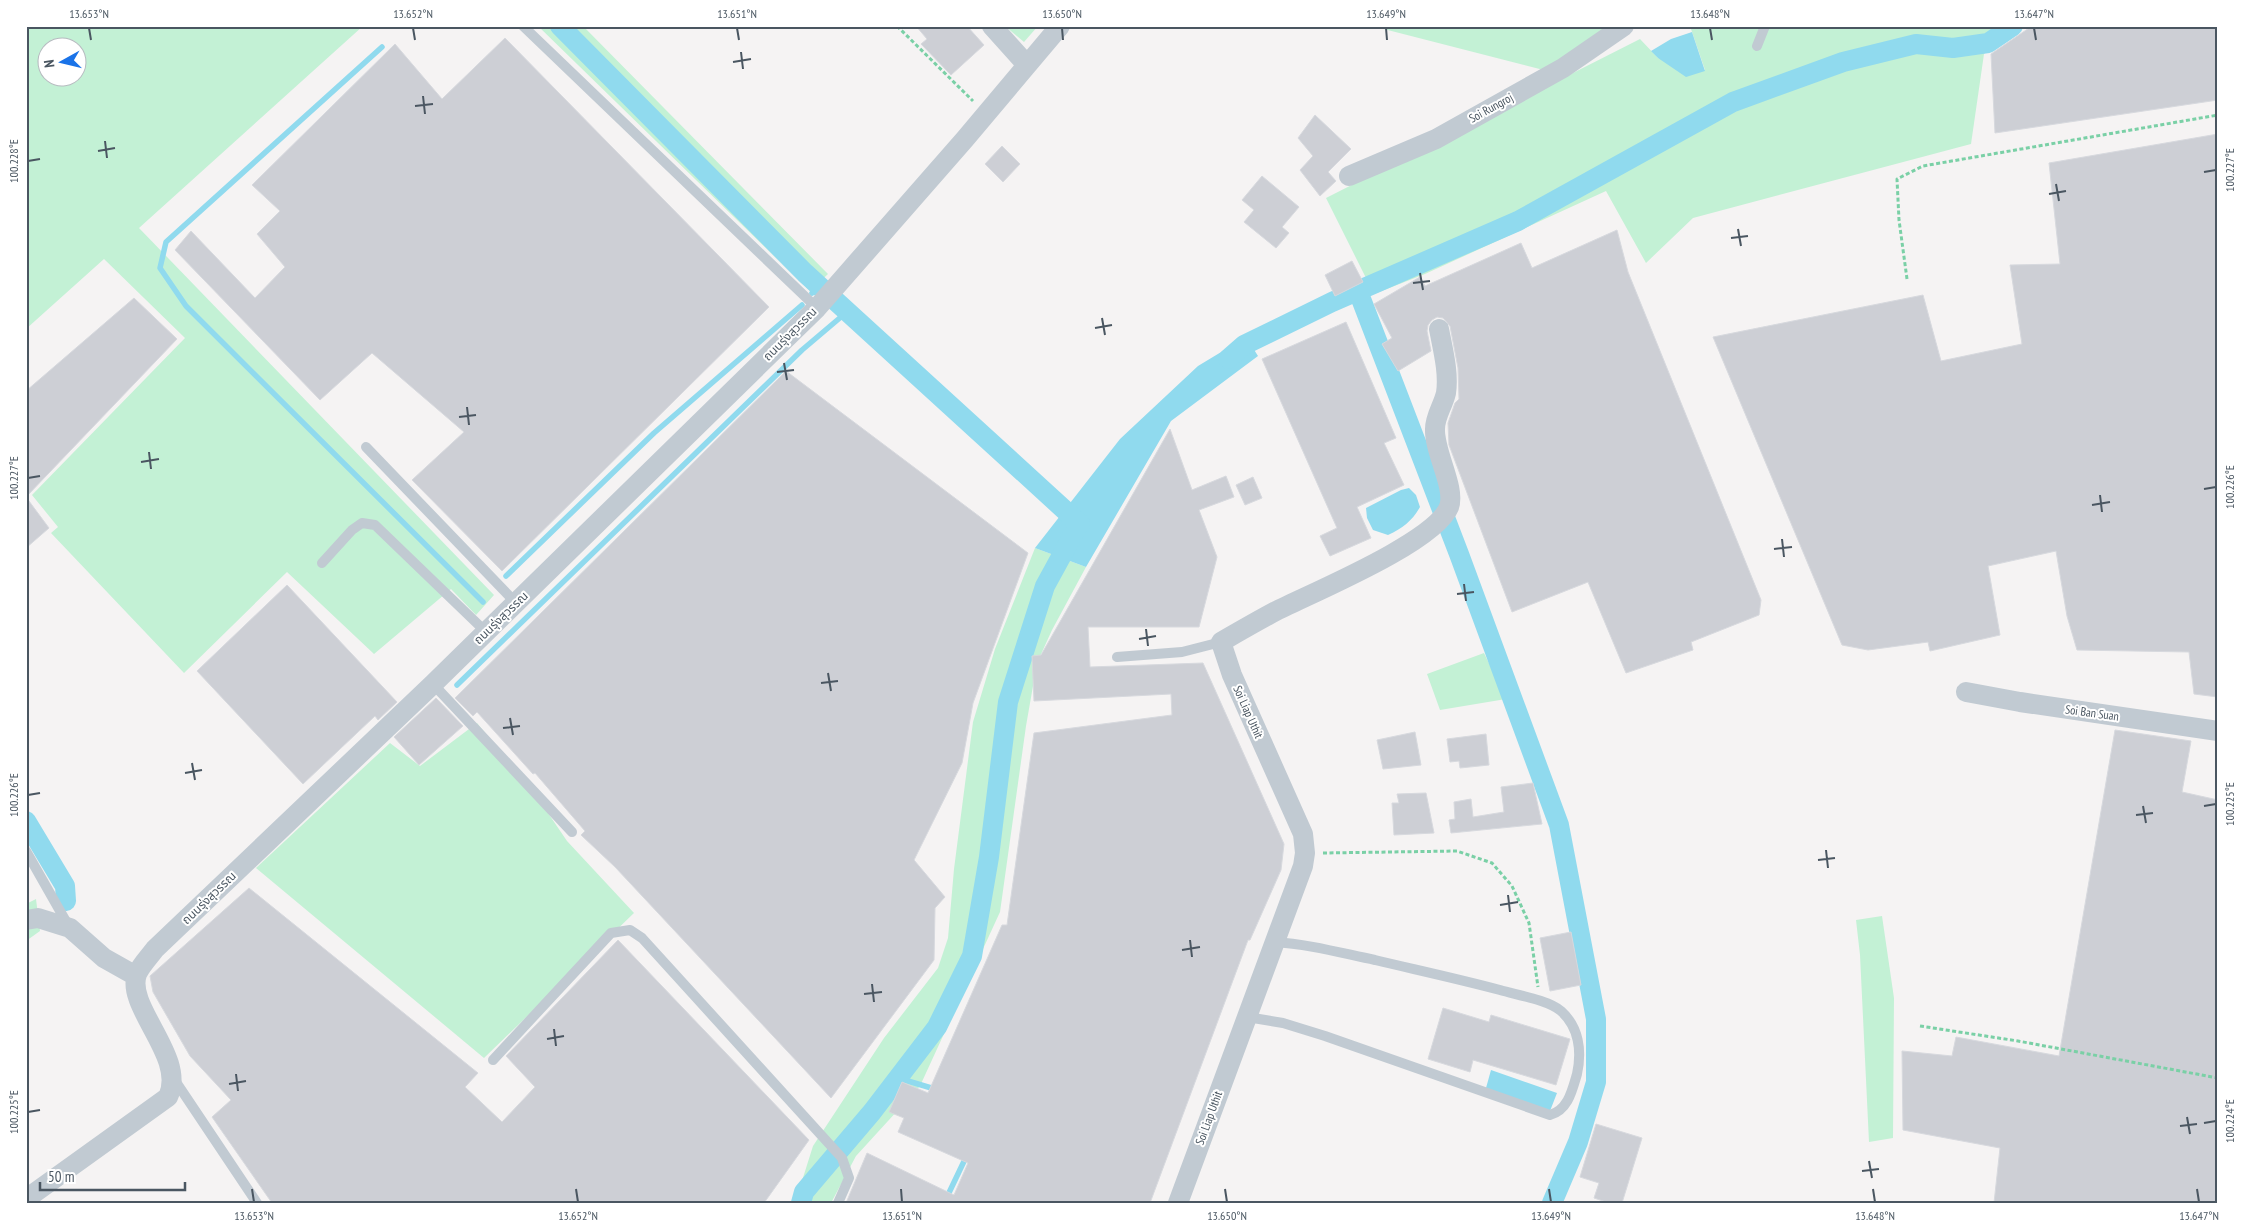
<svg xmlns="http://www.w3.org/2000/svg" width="2244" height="1229" font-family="'PT Sans Narrow','Noto Sans Thai',sans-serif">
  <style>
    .green { fill: #c3f1d5; fill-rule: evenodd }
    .water { fill: #90daee }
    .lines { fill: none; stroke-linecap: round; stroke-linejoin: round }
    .stream { stroke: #90daee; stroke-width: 5.5 }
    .canal { stroke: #90daee; stroke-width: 20 }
    .building { fill: #cdcfd5; stroke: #d7d9de }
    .path { stroke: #7ad0a6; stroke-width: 3; stroke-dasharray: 4 2.5; stroke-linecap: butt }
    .lane { stroke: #c1cad2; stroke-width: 10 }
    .street { stroke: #c1cad2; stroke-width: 20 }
    .ticks { fill: none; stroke: #4a5661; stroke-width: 2 }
    .labels { text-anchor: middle; stroke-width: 4; stroke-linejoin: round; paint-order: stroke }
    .street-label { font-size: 12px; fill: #4a5661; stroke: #fff }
    .neatline { fill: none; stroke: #4a5661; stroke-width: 2 }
    .ticks-label { font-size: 12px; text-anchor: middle; fill: #4a5661 }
  </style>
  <rect width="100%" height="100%" fill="#f5f3f3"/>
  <path class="green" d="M26 26H363L139 228 494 595 476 615 451 589 374 654 287 572 184 673 51 533 58 527 32 495 185 338 104 259 26 329ZM48 48H78V78H48Z
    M538 26H583L828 274 810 291Z
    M1005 26H1038L1024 42Z
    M1372 26H1617L1569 75 1640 39 1658 58 1705 70 1690 26H2018L1984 54 1971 144 1693 218 1646 263 1606 191 1425 274 1374 294 1326 198 1567 76Z
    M1035 548 1086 567 1052 630 1037 663 1026 726 1000 912 920 1086 856 1156 831 1203H795L813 1146 884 1038 938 968 948 938 954 869 973 722 995 649Z
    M1484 653 1506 699 1440 710 1427 674Z
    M477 723 531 788 567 841 634 913 484 1058 256 868 390 743 420 766Z
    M36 899 40 931 26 941V904Z
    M1882 916 1894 998 1893 1138 1869 1142 1860 955 1856 920Z"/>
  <path class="water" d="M1692 32 1705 71 1686 77 1658 58 1651 51 1671 39Z
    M1246 337 1258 356 1171 421 1086 567 1035 548 1120 439 1198 366Z
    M1409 488 1416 495 1420 507C1412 521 1403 528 1388 535L1373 530 1367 518 1366 508 1401 490Z
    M1491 1070 1557 1093 1550 1111 1486 1088Z"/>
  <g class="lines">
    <path class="stream" d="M382 47 166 242 160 268 186 306 483 602
      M812 293 819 286
      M506 576 654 433 802 305
      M457 685 802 350 848 311
      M898 1078 938 1090
      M946 1199 967 1155"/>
    <path class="canal" d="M560 26 805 273 1080 524
      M1358 291 1459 554 1559 825 1596 1019V1082L1578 1142 1552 1203
      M1228 359 1244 345 1332 302 1518 221 1733 102 1843 62 1916 44 1953 48 1988 43 2013 26
      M26 821 65 886 66 901
      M801 1203 804 1192 872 1112 937 1027 972 956 989 857 1008 702 1045 586 1074 533"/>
  </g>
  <path class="building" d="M916 26H967L984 45 951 75 921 44 927 39Z
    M2032 26H2218V100L1995 133 1991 54Z
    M505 38 769 307 502 571 412 480 464 432 372 353 320 400 175 250 191 231 255 298 285 267 257 234 280 211 252 185 395 44 442 99Z
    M1315 115 1351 149 1328 172 1336 181 1320 196 1300 170 1313 156 1298 138Z
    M2218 134V697L2194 694 2189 652 2077 650 2067 616 2056 551 1988 566 2000 635 1930 651 1928 642 1868 650 1842 645 1713 337 1923 295 1941 361 2022 344 2010 265 2060 264 2049 163Z
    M1002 146 1020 164 1003 182 985 164Z
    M1262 176 1299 207 1282 227 1289 233 1276 248 1244 222 1254 210 1242 200Z
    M1617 230 1628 272 1761 600 1759 615 1691 642 1693 650 1626 673 1588 582 1512 612 1449 445 1448 423 1455 403 1459 399 1458 368 1450 326 1443 318 1437 317 1432 320 1428 325 1427 331 1431 351 1398 371 1382 344 1392 338 1374 304 1420 277 1425 286 1521 243 1532 268Z
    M1352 261 1363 282 1335 296 1325 275Z
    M134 298 177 339 26 497V391Z
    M1346 322 1396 438 1384 443 1404 485 1357 507 1371 538 1330 556 1320 536 1337 528 1262 359Z
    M786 371 1028 553 973 703 962 763 914 860 945 897 935 908 934 960 831 1098 615 867 581 835 585 831 535 773 533 774 477 712 473 716 455 698Z
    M1170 429 1192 490 1226 476 1234 497 1199 510 1217 557 1199 627H1088L1090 667 1203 663 1284 844 1281 870 1250 940H1248L1150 1203H846L867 1153 954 1195 968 1163 898 1132 904 1118 889 1112 902 1082 928 1093 1002 925H1007L1034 733 1172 715 1171 694 1034 701 1032 656 1041 655Z
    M1253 477 1262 498 1245 505 1236 485Z
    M26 497 49 528 26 548Z
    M287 585 397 702 378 720 375 716 303 784 197 671Z
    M436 698 463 726 419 765 394 737Z
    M2115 730 2191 741 2182 792 2218 800V1203H1994L2000 1148 1903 1130 1902 1051 1952 1056 1956 1037 2059 1056Z
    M1415 732 1421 765 1383 769 1377 740Z
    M1486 734 1489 765 1460 768 1459 761 1450 762 1447 739Z
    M1533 783 1542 824 1451 833 1449 820 1455 819 1454 802 1471 799 1473 817 1504 812 1501 787Z
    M1426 793 1434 833 1394 835 1392 803H1399L1397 794Z
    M249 888 478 1073 465 1087 502 1122 535 1087 506 1056 618 940 809 1140 764 1203H272L212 1117 231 1100 190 1056 153 992 150 976Z
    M1571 932 1581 985 1550 991 1540 938Z
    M1443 1008 1489 1022 1491 1015 1570 1039 1556 1085 1473 1060 1470 1072 1428 1059Z
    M1596 1124 1642 1138 1622 1203H1609L1594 1198 1599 1183 1580 1177Z"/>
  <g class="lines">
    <path class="path" d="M897 26 973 101
      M1907 279 1899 220 1897 179 1923 166 2218 115
      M1323 853 1457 851 1492 863 1512 886 1529 923 1538 987
      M1920 1026 2018 1041 2218 1078"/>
    <path class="lane" d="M523 26 817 308
      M1757 46 1765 26
      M366 447 516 603
      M322 563 352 530 362 523 375 525 486 632
      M1117 657 1182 652 1221 642
      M433 684 572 832
      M26 851 68 925
      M1247 1017 1283 1023 1325 1036 1550 1115C1568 1110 1572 1091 1577 1074 1582 1051 1579 1027 1561 1011 1548 1000 1517 995 1500 990 1459 979 1417 970 1375 960 1341 953 1309 944 1274 942
      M493 1060 611 933 630 930 642 938 842 1158 849 1178 838 1203
      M174 1079 257 1203"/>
    <path class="street" d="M992 26 1027 65
      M1349 176 1436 139 1563 68 1624 26
      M1966 692 2020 702 2218 731
      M26 920 38 918 70 928 104 958 136 976
      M26 1199 168 1097C187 1057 125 1007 137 974 141 965 149 957 155 949L433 684 817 308 965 139 1060 26
      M1178 1203 1303 866 1305 853 1303 834 1232 675 1221 642C1240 631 1259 620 1278 610 1314 592 1435 542 1449 507 1456 488 1434 452 1435 429 1435 416 1443 406 1446 393 1449 373 1443 350 1439 329"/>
  </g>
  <path class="ticks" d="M89 28 91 40M413 28 415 40M737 28 739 40M1062 28 1063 40M1386 28 1387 40M1710 28 1712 40M2034 28 2036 40M741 52 743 69M733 62 751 59M423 96 425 114M415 106 433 104M105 141 107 158M98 151 115 148M28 161 40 159M2204 172 2216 170M2056 184 2059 201M2049 194 2066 191M1738 229 1741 246M1731 238 1748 236M1420 273 1423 290M1413 283 1430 281M1102 318 1105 335M1095 328 1112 325M784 363 787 380M777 372 794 370M467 407 469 425M459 417 476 415M149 452 151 469M141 462 159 459M28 478 40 476M2204 489 2216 487M2100 495 2102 512M2092 505 2110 502M1782 539 1784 557M1774 549 1792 547M1464 584 1466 601M1457 594 1474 592M1146 629 1148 646M1139 639 1156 636M828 673 831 691M821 683 838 681M510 718 513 735M503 728 520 726M192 763 195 780M185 773 202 770M28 795 40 793M2143 806 2146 823M2204 806 2216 804M2136 815 2153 813M1826 850 1828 868M1818 860 1835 858M1508 895 1510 912M1500 905 1518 902M1190 940 1192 957M1182 950 1200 947M872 984 874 1002M864 994 882 992M554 1029 556 1046M547 1039 564 1036M236 1074 238 1091M229 1084 246 1081M28 1112 40 1110M2187 1117 2190 1134M2204 1123 2216 1121M2180 1126 2197 1124M1869 1161 1872 1178M1862 1171 1879 1169M252 1189 254 1202M576 1189 578 1202M901 1189 902 1202M1225 1189 1227 1202M1549 1189 1551 1202M1873 1189 1875 1202M2197 1189 2199 1202"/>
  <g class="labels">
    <g class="street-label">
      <text transform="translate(1491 108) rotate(-29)" y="4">Soi Rungroj</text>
      <text transform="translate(790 334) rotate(-45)" y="4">ถนนรุ่งสุวรรณ</text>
      <text transform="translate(501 618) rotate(-44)" y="4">ถนนรุ่งสุวรรณ</text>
      <text transform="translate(1248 712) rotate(66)" y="4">Soi Liap Uthit</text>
      <text transform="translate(2092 713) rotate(8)" y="4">Soi Ban Suan</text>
      <text transform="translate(209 898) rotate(-44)" y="4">ถนนรุ่งสุวรรณ</text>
      <text transform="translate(1209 1118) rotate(-70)" y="4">Soi Liap Uthit</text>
    </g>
  </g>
  <rect width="2244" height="1229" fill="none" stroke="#ffffff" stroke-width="55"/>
  <g transform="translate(62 62) rotate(262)"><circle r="24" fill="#ffffff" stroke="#b7bbc0"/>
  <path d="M0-4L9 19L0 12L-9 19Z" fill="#1a73e8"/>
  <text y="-8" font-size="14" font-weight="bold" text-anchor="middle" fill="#4a5661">N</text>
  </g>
  <path d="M40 1182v8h145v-8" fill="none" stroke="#4a5661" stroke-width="2.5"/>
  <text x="48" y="1182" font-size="15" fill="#4a5661" stroke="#ffffff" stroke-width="4" paint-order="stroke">50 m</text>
  <rect x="28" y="28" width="2188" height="1174" class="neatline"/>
  <g class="ticks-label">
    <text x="89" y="18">13.653°N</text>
    <text x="413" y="18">13.652°N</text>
    <text x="737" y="18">13.651°N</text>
    <text x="1062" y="18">13.650°N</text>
    <text x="1386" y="18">13.649°N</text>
    <text x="1710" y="18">13.648°N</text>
    <text x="2034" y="18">13.647°N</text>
    <text transform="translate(14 161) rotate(-90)" y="4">100.228°E</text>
    <text transform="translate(2230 170) rotate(-90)" y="4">100.227°E</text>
    <text transform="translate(14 478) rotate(-90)" y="4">100.227°E</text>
    <text transform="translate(2230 487) rotate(-90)" y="4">100.226°E</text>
    <text transform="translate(14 795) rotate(-90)" y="4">100.226°E</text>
    <text transform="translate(2230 804) rotate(-90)" y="4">100.225°E</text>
    <text transform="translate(14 1112) rotate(-90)" y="4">100.225°E</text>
    <text transform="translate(2230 1121) rotate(-90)" y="4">100.224°E</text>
    <text x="254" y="1220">13.653°N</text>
    <text x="578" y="1220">13.652°N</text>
    <text x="902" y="1220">13.651°N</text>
    <text x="1227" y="1220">13.650°N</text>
    <text x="1551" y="1220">13.649°N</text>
    <text x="1875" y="1220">13.648°N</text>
    <text x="2199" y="1220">13.647°N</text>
  </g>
</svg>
